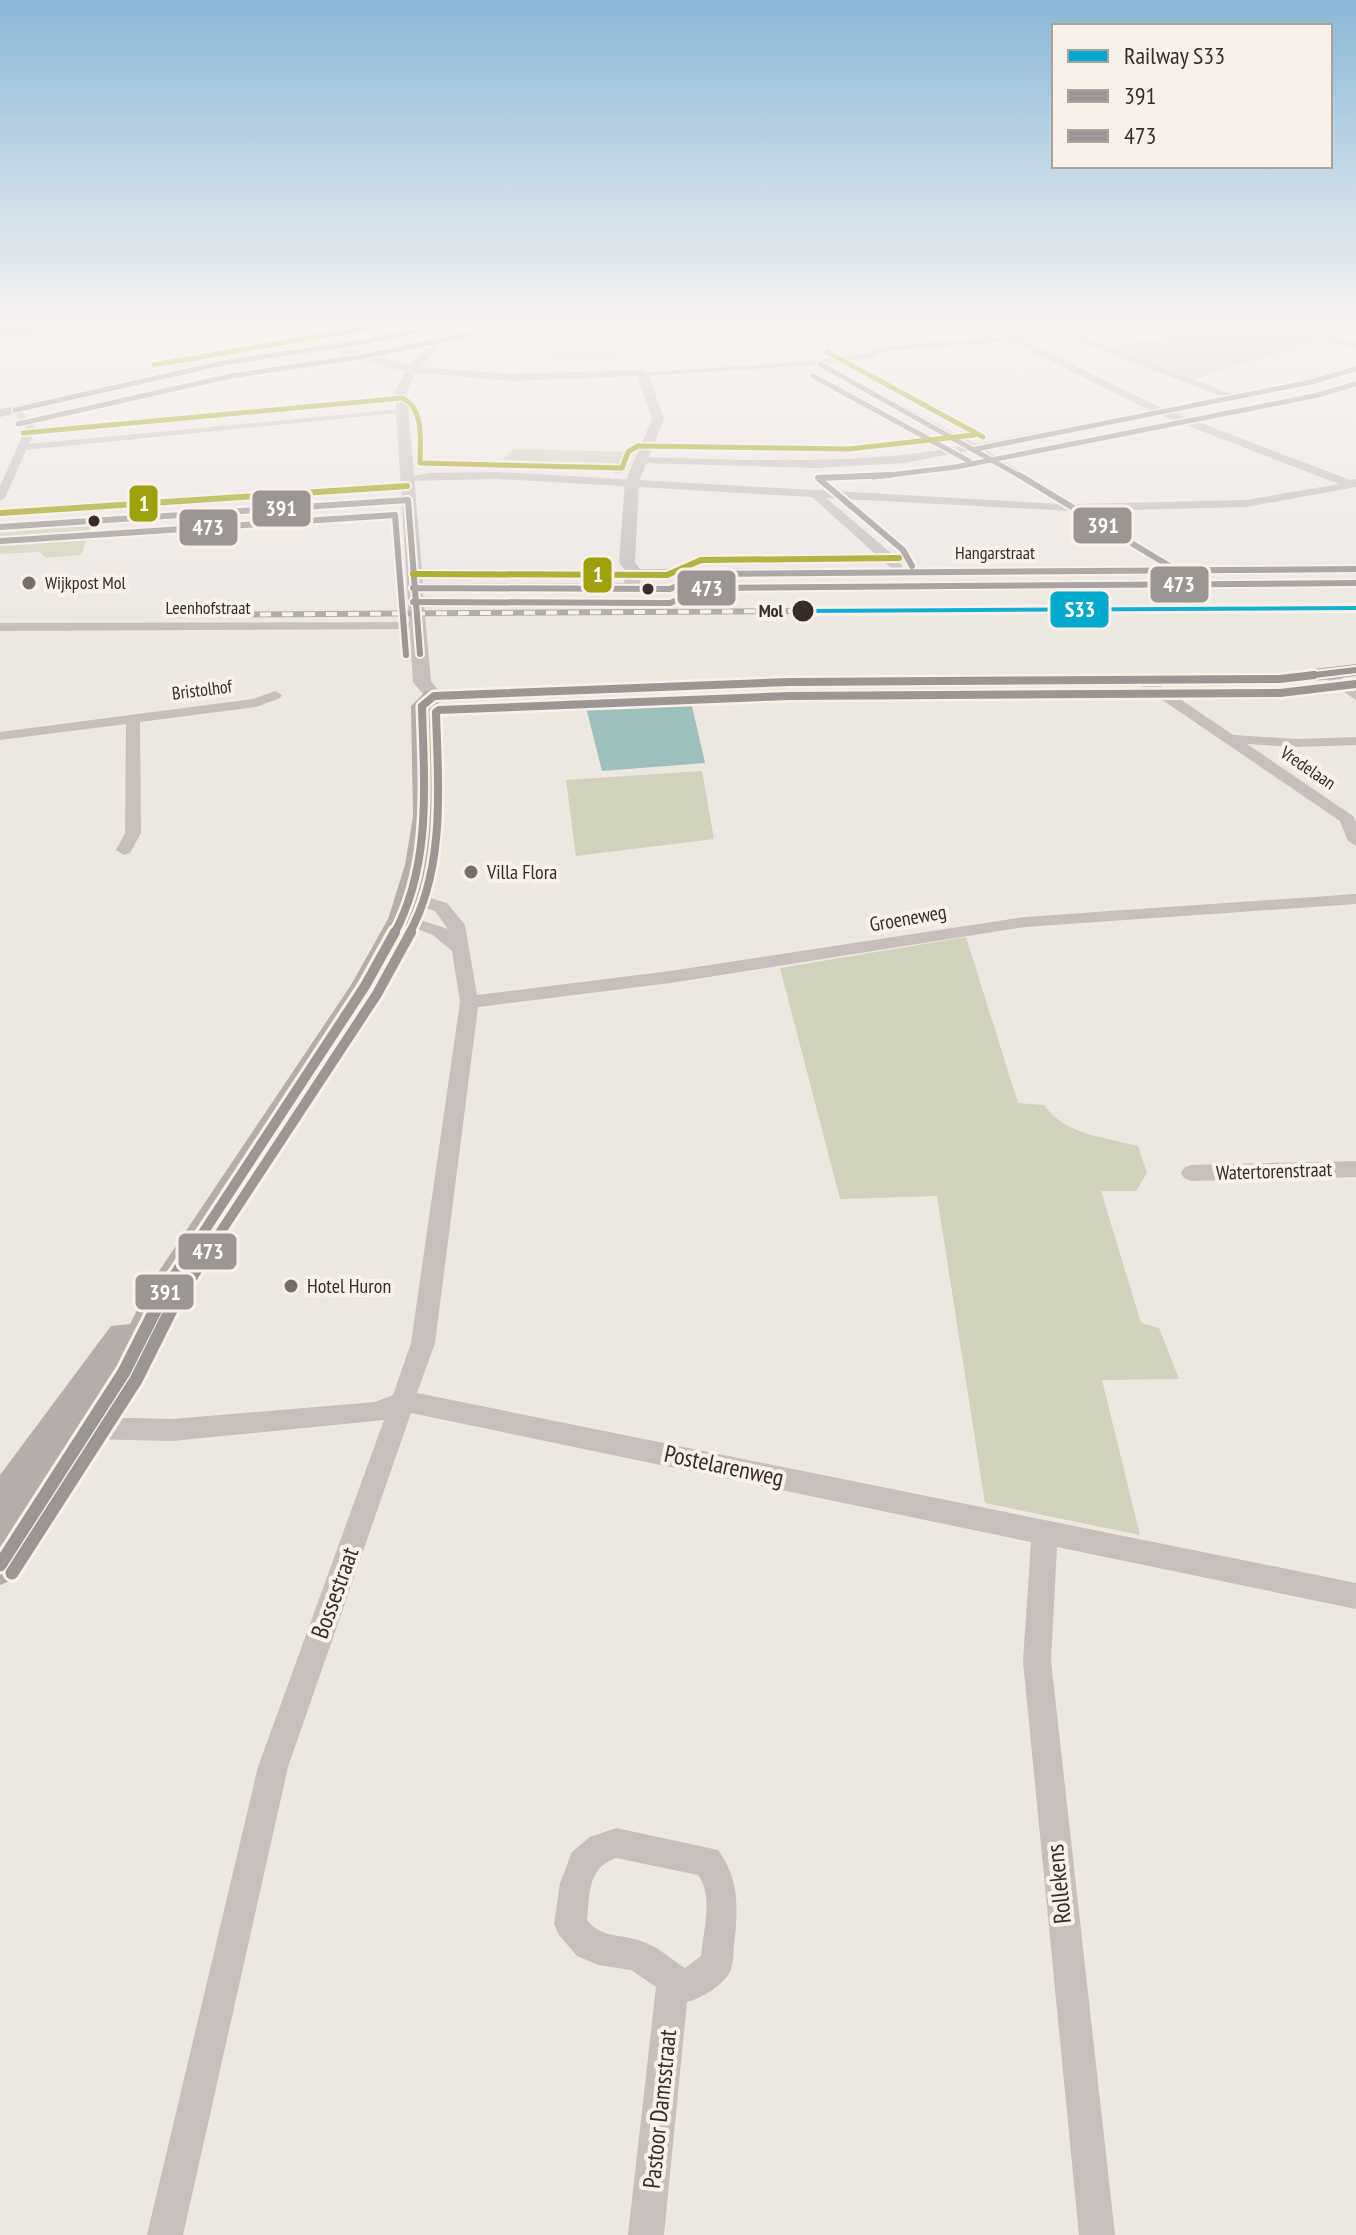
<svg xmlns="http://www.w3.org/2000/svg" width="1356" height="2235" font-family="'PT Sans Narrow',sans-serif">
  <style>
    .green { fill: #d0d2bc }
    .plaza { fill: #ebddd2 }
    .water { fill: #9ebfbc }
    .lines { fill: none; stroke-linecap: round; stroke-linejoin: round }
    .river { fill: #9ebfbc; fill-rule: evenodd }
    .minor { fill: #c6bfbb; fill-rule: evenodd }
    .tertiary { fill: #c6bfbb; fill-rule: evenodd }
    .secondary { fill: #b7afab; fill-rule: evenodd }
    .primary { fill: #b5ada9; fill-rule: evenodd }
    .rail-casing { stroke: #aea8a5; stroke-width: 6 }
    .rail { stroke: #f9f0e9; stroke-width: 4; stroke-dasharray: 11; stroke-linecap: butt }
    .bus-1-far4-casing { stroke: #f9f0e9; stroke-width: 8 }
    .bus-1-far3-casing { stroke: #f9f0e9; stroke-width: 10 }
    .bus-1-far2-casing { stroke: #f9f0e9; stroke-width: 13 }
    .bus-1-far1-casing { stroke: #f9f0e9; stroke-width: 16 }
    .bus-1-casing { stroke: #f9f0e9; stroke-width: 19 }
    .bus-2-far4-casing { stroke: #f9f0e9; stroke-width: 8 }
    .bus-2-far3-casing { stroke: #f9f0e9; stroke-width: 10 }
    .bus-2-far2-casing { stroke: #f9f0e9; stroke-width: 13 }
    .bus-2-far1-casing { stroke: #f9f0e9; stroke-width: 16 }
    .bus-2-casing { stroke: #f9f0e9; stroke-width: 19 }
    .bus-3-far1-casing { stroke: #f9f0e9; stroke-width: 8 }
    .bus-3-casing { stroke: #f9f0e9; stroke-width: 10 }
    .bus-1-far4 { stroke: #9b9694; stroke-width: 5 }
    .bus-1-far3 { stroke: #9b9694; stroke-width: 6 }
    .bus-1-far2 { stroke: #9b9694; stroke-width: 8 }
    .bus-1-far1 { stroke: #9b9694; stroke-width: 10 }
    .bus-1 { stroke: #9b9694; stroke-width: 13 }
    .bus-2-far4 { stroke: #9b9694; stroke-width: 5 }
    .bus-2-far3 { stroke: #9b9694; stroke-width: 6 }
    .bus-2-far2 { stroke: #9b9694; stroke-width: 8 }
    .bus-2-far1 { stroke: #9b9694; stroke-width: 10 }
    .bus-2 { stroke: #9b9694; stroke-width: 13 }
    .bus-3-far1 { stroke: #9ca10c; stroke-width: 5 }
    .bus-3 { stroke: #9ca10c; stroke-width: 6 }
    .rail-1-casing { stroke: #f9f0e9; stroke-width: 6 }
    .rail-1 { fill: #00a9ce; fill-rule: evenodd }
    .bus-dot { fill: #372c29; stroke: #f9f0e9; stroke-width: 3 }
    .poi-dot { fill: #776d6a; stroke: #f9f0e9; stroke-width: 3 }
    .labels { text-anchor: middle; stroke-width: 8; stroke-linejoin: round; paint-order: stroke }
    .far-street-label { font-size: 18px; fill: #372c29; stroke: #f9f0e9 }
    .far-poi-label { font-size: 18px; fill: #372c29; stroke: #f9f0e9; text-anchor: start }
    .far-stop-label { font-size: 18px; font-weight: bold; fill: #372c29; stroke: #f9f0e9; text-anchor: end }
    .poi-label { font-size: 20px; fill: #372c29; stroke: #f9f0e9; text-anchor: start }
    .street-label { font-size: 20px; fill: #372c29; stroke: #f9f0e9 }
    .near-street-label { font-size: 24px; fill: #372c29; stroke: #f9f0e9 }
    .line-badge { stroke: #f9f0e9; stroke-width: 3 }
    .badge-label { font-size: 22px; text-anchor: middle; font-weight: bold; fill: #fff }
  </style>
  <rect width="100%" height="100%" fill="#ede7e2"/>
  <path class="green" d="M1245 322 1321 340 1193 379 1110 347Z
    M514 449 632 452 624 458 629 459 622 473 614 474 617 463 502 460Z
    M92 525 81 555 46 558 40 552 0 554V533Z
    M702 771 714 839 576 856 566 780Z
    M966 937 1018 1103 1044 1105C1065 1135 1104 1137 1138 1146L1147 1173 1136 1191H1101L1141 1323 1159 1328 1179 1379 1102 1380 1140 1535 985 1503 937 1196 840 1199 780 968Z"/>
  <path class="plaza" d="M613 320H641L640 355 549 361 547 354 574 353Z"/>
  <path class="water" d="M691 702 705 763 602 771 586 707Z"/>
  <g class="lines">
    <path class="river" d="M55 320H76L49 333 0 338V328Z"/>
    <path class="minor" d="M179 320 279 325 287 329 323 320H335L293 332 318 347 315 352 277 329Z
      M690 320 774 326 795 335 791 338 772 330Z
      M880 320H903L843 328 839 326Z
      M1059 320H1067L1075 331 1214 320H1256L1356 342V348L1243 320 1081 336 1234 395 1356 366V372L1265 395 1172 412 1350 480 1356 479V487L1246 507 1087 511 1178 566 1356 565V573L700 576C687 593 644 600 625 588L627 585H668L687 576H631V570L635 569 891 568 812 497 498 479 407 481 402 478 430 473 498 472 1060 504 972 450 904 463 817 468 639 463 634 460 639 457C749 460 856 466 964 446L816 365 642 376 638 373 799 362 869 353 876 347 1067 332ZM1071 336 1078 341 1223 397 1162 408 1022 340ZM1011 341 1151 411 975 444 826 364 872 358 879 352ZM1160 415 1339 484 1246 500 1076 504 982 448ZM826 498 1071 511 1162 567 903 568 898 559Z
      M12 408H18L36 428 29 444 403 409 408 412 26 450 5 498 0 501V486L26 428Z
      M412 498V502L408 503 0 530V524Z
      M421 622V628L417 629 0 631V623Z
      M1324 672H1334L1356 689V700L1324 678Z
      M1136 676H1146L1233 735 1297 739 1356 737V745L1297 747 1247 744 1353 816 1356 822V846L1348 841 1340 821 1136 682Z
      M275 691 282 695 280 698 256 707 140 722 141 833 130 853 124 855 116 850 125 833 126 724 0 740V732L253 699Z
      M410 892 447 903 465 925 477 995 670 971 1025 917 1356 894V904L1025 927 670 983 478 1007 435 1343 417 1393 1356 1583V1609L1057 1547 1051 1661 1115 2235H1079L1023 1661 1031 1542 411 1413 288 1767 183 2235H147L258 1767 384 1420 172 1441 88 1439 79 1436 76 1428 79 1420 88 1417 172 1419 375 1402 393 1395 411 1343 460 1002 452 951 433 935 393 919 402 914 448 929 435 911 404 901V893Z
      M1356 1161V1177L1191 1181 1184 1178 1181 1173 1184 1168 1191 1165Z
      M616 1828 718 1850C740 1879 738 1911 734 1945 733 1955 734 1967 728 1975 720 1987 700 1999 687 2002L664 2235H628L656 1987 631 1970 598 1965 577 1956 559 1935 554 1924 560 1883 572 1852 590 1837ZM616 1858 698 1875C714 1896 703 1932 701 1956L685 1968C672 1960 661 1949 646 1943 625 1933 602 1940 587 1920 590 1894 587 1868 616 1858Z"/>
    <path class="tertiary" d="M442 324 452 333 420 367 512 374 642 370 648 373 664 419 639 482 635 562 643 573 637 591 423 593 431 681 443 696 434 701 428 700 413 682 395 392 405 371 351 358 325 347 331 344 409 365 441 333 437 327ZM415 373 512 381 637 376 652 419 625 482 619 562 627 573 624 583H423L407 392Z"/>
    <path class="secondary" d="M454 320H474L364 346 228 366 0 417V409L228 358 364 338Z"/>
    <path class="primary" d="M1356 664V676L1280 685 789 688 440 702 433 708 437 816 431 865 416 919 379 986 178 1302 137 1383 15 1579 0 1585V1475L111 1326 130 1324 151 1283 351 985 388 919 405 865 413 816 411 706 426 691 789 676 1280 673Z"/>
    <defs>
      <path id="rail" d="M172 615 803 611"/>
    </defs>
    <use href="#rail" class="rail-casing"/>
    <use href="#rail" class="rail"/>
    <defs>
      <path id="bus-1-far4" d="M820 364 1022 477
        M15 410 228 362 364 342 468 320
        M976 449 1311 382 1356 369"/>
      <path id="bus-1-far3" d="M1019 475 1176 570
        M0 527 408 500 420 654
        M413 588 670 589 703 574 1356 569
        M1298 677 1356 670"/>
      <path id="bus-1-far2" d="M394 934C432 864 424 783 422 706L434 696 789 682 1280 679 1314 675"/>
      <path id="bus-1-far1" d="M182 1265 365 986 395 932"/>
      <path id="bus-1" d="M0 1565 124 1372 164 1293 184 1263"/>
      <path id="bus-2-far4" d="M813 376 969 461
        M18 424 231 376 366 356 471 334
        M873 477 956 467 1314 396 1356 384"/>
      <path id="bus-2-far3" d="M890 475 818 478 903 550 912 566
        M1 541 395 515 406 655
        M413 602 670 603 706 588 1356 583"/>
      <path id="bus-2-far2" d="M409 934C446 867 438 785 436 712L439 710 789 696 1280 693 1356 684"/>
      <path id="bus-2-far1" d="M199 1265 377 994 411 932"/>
      <path id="bus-2" d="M12 1573 136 1380 176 1300 200 1263"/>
      <path id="bus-3-far1" d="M827 352 983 437
        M154 365 415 320
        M23 433 403 398C425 410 420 441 420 463L622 468 628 452 638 446 849 449 974 435"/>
      <path id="bus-3" d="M0 513 407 486
        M413 574 667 575 701 560 899 558"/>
    </defs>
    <use href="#bus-1-far4" class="bus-1-far4-casing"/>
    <use href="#bus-1-far3" class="bus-1-far3-casing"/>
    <use href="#bus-1-far2" class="bus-1-far2-casing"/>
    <use href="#bus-1-far1" class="bus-1-far1-casing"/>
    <use href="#bus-1" class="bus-1-casing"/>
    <use href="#bus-2-far4" class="bus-2-far4-casing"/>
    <use href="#bus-2-far3" class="bus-2-far3-casing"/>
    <use href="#bus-2-far2" class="bus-2-far2-casing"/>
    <use href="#bus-2-far1" class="bus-2-far1-casing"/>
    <use href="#bus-2" class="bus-2-casing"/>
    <use href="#bus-3-far1" class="bus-3-far1-casing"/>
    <use href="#bus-3" class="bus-3-casing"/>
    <use href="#bus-1-far4" class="bus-1-far4"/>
    <use href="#bus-1-far3" class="bus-1-far3"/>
    <use href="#bus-1-far2" class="bus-1-far2"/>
    <use href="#bus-1-far1" class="bus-1-far1"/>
    <use href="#bus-1" class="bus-1"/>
    <use href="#bus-2-far4" class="bus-2-far4"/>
    <use href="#bus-2-far3" class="bus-2-far3"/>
    <use href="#bus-2-far2" class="bus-2-far2"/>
    <use href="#bus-2-far1" class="bus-2-far1"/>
    <use href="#bus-2" class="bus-2"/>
    <use href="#bus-3-far1" class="bus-3-far1"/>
    <use href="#bus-3" class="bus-3"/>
    <defs>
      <path id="rail-1" d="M1356 606V610L803 613 799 611 803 609Z"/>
    </defs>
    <use href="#rail-1" class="rail-1-casing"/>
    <use href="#rail-1" class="rail-1"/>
  </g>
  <linearGradient id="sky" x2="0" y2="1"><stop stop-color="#8ab8d6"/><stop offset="0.51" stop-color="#f7f4f2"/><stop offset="1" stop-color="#f7f4f2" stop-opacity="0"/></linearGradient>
  <rect width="1356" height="633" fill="url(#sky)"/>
  <g class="bus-dot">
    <circle cx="94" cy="521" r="7"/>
    <circle cx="648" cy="589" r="7"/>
    <circle cx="803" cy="611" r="12"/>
  </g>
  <g class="poi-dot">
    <circle cx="29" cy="583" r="8"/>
    <circle cx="471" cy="872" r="8"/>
    <circle cx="291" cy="1286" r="8"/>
  </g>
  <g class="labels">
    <g class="far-street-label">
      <text x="995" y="559">Hangarstraat</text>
      <text x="208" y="614">Leenhofstraat</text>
      <text transform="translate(202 690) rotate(-7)" y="6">Bristolhof</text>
      <text transform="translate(1308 768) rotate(34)" y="6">Vredelaan</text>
    </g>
    <g class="far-poi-label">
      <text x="45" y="589">Wijkpost Mol</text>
    </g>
    <g class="far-stop-label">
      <text x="783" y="617">Mol</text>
    </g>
    <g class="poi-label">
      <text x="487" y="879">Villa Flora</text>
      <text x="307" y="1293">Hotel Huron</text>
    </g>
    <g class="street-label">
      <text transform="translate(908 918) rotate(-10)" y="7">Groeneweg</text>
      <text transform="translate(1274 1171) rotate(-2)" y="7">Watertorenstraat</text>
    </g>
    <g class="near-street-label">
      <text transform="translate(724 1466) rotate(12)" y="8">Postelarenweg</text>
      <text transform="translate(335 1593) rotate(-70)" y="8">Bossestraat</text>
      <text transform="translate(1059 1884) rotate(-96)" y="8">Rollekens</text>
      <text transform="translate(660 2109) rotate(-84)" y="8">Pastoor Damsstraat</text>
    </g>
  </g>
  <g class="line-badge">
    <rect x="128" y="484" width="31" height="39" rx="8" fill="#9ca10c"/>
    <rect x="251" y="489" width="61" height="39" rx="8" fill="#9b9694"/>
    <rect x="1072" y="506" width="61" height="39" rx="8" fill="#9b9694"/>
    <rect x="178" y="508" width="61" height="39" rx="8" fill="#9b9694"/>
    <rect x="582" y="556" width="31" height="38" rx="8" fill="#9ca10c"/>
    <rect x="1149" y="565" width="61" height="39" rx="8" fill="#9b9694"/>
    <rect x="676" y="569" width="61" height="38" rx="8" fill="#9b9694"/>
    <rect x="1049" y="590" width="61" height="39" rx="8" fill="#00a9ce"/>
    <rect x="177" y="1232" width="61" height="39" rx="8" fill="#9b9694"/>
    <rect x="134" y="1273" width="61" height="38" rx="8" fill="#9b9694"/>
  </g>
  <g class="badge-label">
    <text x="144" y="511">1</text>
    <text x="281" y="516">391</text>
    <text x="1103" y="533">391</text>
    <text x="208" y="535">473</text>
    <text x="598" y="582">1</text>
    <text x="1179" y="592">473</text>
    <text x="707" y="596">473</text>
    <text x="1080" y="617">S33</text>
    <text x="208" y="1259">473</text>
    <text x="165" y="1300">391</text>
  </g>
  <rect x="1052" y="24" width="280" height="144" fill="#f9f0e9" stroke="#aba29c" stroke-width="2"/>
  <rect x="1068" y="50" width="40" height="12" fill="#00a9ce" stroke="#aba29c" stroke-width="2"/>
  <text x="1124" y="64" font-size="24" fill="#372c29">Railway S33</text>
  <rect x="1068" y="90" width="40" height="12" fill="#9b9694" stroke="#aba29c" stroke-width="2"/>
  <text x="1124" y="104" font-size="24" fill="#372c29">391</text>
  <rect x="1068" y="130" width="40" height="12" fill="#9b9694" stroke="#aba29c" stroke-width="2"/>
  <text x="1124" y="144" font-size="24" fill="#372c29">473</text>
</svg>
